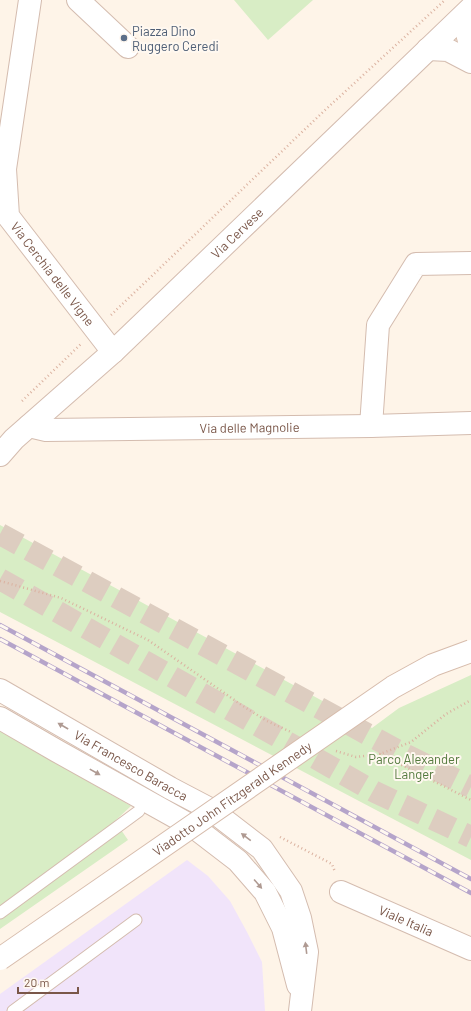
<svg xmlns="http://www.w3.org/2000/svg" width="471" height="1011" font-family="Barlow,sans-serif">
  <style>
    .education { fill: #f1e4fa }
    .green { fill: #d8edc5 }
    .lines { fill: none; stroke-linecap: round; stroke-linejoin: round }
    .highway-tunnel { stroke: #ddcdc0; stroke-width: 22; stroke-dasharray: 22 11; stroke-linecap: butt }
    .lane-casing { stroke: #d4bcaf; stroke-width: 13 }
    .street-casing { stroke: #d4bcaf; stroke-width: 24 }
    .secondary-casing { stroke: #d7bcac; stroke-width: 24 }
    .path { stroke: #dbb2a0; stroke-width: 2.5; stroke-dasharray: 1 3; stroke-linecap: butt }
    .lane { stroke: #fff; stroke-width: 11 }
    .street { stroke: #fff; stroke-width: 22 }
    .secondary { stroke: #fff; stroke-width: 22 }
    .rail-casing { stroke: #b5a4ca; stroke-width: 4.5 }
    .rail { stroke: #fff8f0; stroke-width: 3; stroke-dasharray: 9; stroke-linecap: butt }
    .secondary-bridge-casing { stroke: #d7bcac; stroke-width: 24; stroke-linecap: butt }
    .secondary-bridge { stroke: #fff; stroke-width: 22 }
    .oneway { fill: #af9a92 }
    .service-dot { fill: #5c6f8a; stroke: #fff8f0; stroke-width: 1.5 }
    .labels { text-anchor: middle; stroke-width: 4; stroke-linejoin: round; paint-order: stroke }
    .service-label { font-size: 13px; fill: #4e5e75; stroke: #fff8f0; text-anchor: start }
    .street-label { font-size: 13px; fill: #7a5749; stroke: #fff8f0 }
    .park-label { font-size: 13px; fill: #547a3e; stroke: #fff8f0 }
  </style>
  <rect width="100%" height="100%" fill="#fef4e8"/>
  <path class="education" d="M187 860 208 876 230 901 247 932 262 962 265 1011H0V994Z"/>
  <path class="green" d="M234 0H313L268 40Z
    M0 525 372 728 399 708 471 675V860L0 612Z
    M0 731 131 806 115 821 128 840 0 929Z"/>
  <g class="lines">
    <path class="highway-tunnel" d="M0 534 402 753 471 787
      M0 579 375 792 471 837"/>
    <defs>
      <path id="lane" d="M0 913 139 811
        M13 1011 136 920"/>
      <g id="street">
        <path id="s1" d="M30 0 5 169 8 216 113 352"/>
        <path d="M78 0 128 47"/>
        <path d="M428 49 448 50 471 62"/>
        <path id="s2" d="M29 426 46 430 371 426 471 423"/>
        <path d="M371 426 378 325 416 264 471 263"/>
        <path id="s3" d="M0 455 14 439 113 352 471 8"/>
        <path id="s4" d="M0 690 170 788 210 809 262 849 291 891 300 918 307 952 300 1011"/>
        <path d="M0 718 57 751 195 828 238 861 265 892 283 928 298 985"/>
        <path id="s5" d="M341 892 471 949"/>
      </g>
      <path id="secondary" d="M471 20 467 33 471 49"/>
    </defs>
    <use href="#lane" class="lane-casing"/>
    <use href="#street" class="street-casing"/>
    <use href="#secondary" class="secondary-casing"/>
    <path class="path" d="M111 315 324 111 445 0
      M22 401 82 343
      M0 581 61 598 148 640 243 706 267 721 291 732
      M336 751 356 757 380 754 411 742 446 714 471 700
      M380 754 471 800
      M280 837 332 864 335 872"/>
    <use href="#lane" class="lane"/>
    <use href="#street" class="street"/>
    <use href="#secondary" class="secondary"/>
    <defs>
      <path id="rail" d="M0 625 471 879
        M0 639 471 893"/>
    </defs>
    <use href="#rail" class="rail-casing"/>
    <use href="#rail" class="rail"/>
    <defs>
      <g id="secondary-bridge">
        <path id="s6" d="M0 959 393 687 433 665 471 651"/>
      </g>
    </defs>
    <use href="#secondary-bridge" class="secondary-bridge-casing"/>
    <use href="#secondary-bridge" class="secondary-bridge"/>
  </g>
  <defs><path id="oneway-solid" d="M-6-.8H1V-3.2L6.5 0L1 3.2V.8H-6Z"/></defs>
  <g class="oneway">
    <use href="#oneway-solid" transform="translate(63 726) rotate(-150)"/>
    <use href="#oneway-solid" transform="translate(95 772) rotate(29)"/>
    <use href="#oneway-solid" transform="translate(246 837) rotate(-143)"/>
    <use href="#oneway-solid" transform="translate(258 884) rotate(49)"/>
    <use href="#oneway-solid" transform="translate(306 948) rotate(-97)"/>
  </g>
  <circle class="service-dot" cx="124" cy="38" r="4"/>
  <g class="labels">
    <g class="service-label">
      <text x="132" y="36">Piazza Dino<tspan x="132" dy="15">Ruggero Ceredi</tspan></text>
    </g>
    <g class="street-label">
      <text dy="5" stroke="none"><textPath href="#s3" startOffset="325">Via Cervese</textPath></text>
      <text dy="5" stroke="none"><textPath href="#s1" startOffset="291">Via Cerchia delle Vigne</textPath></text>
      <text dy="5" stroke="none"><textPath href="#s2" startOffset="221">Via delle Magnolie</textPath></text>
      <text dy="5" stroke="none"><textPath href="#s4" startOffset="151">Via Francesco Baracca</textPath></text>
      <text dy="5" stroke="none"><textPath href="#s6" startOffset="282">Viadotto John Fitzgerald Kennedy</textPath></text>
      <text dy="5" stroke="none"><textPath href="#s5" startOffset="71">Viale Italia</textPath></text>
    </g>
    <g class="park-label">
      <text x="414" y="764">Parco Alexander<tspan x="414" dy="15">Langer</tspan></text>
    </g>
  </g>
  <path d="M18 987v6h60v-6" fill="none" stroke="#7a5749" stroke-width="2"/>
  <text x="24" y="987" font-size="12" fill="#7a5749" stroke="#fff8f0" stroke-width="3" paint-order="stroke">20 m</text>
</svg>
